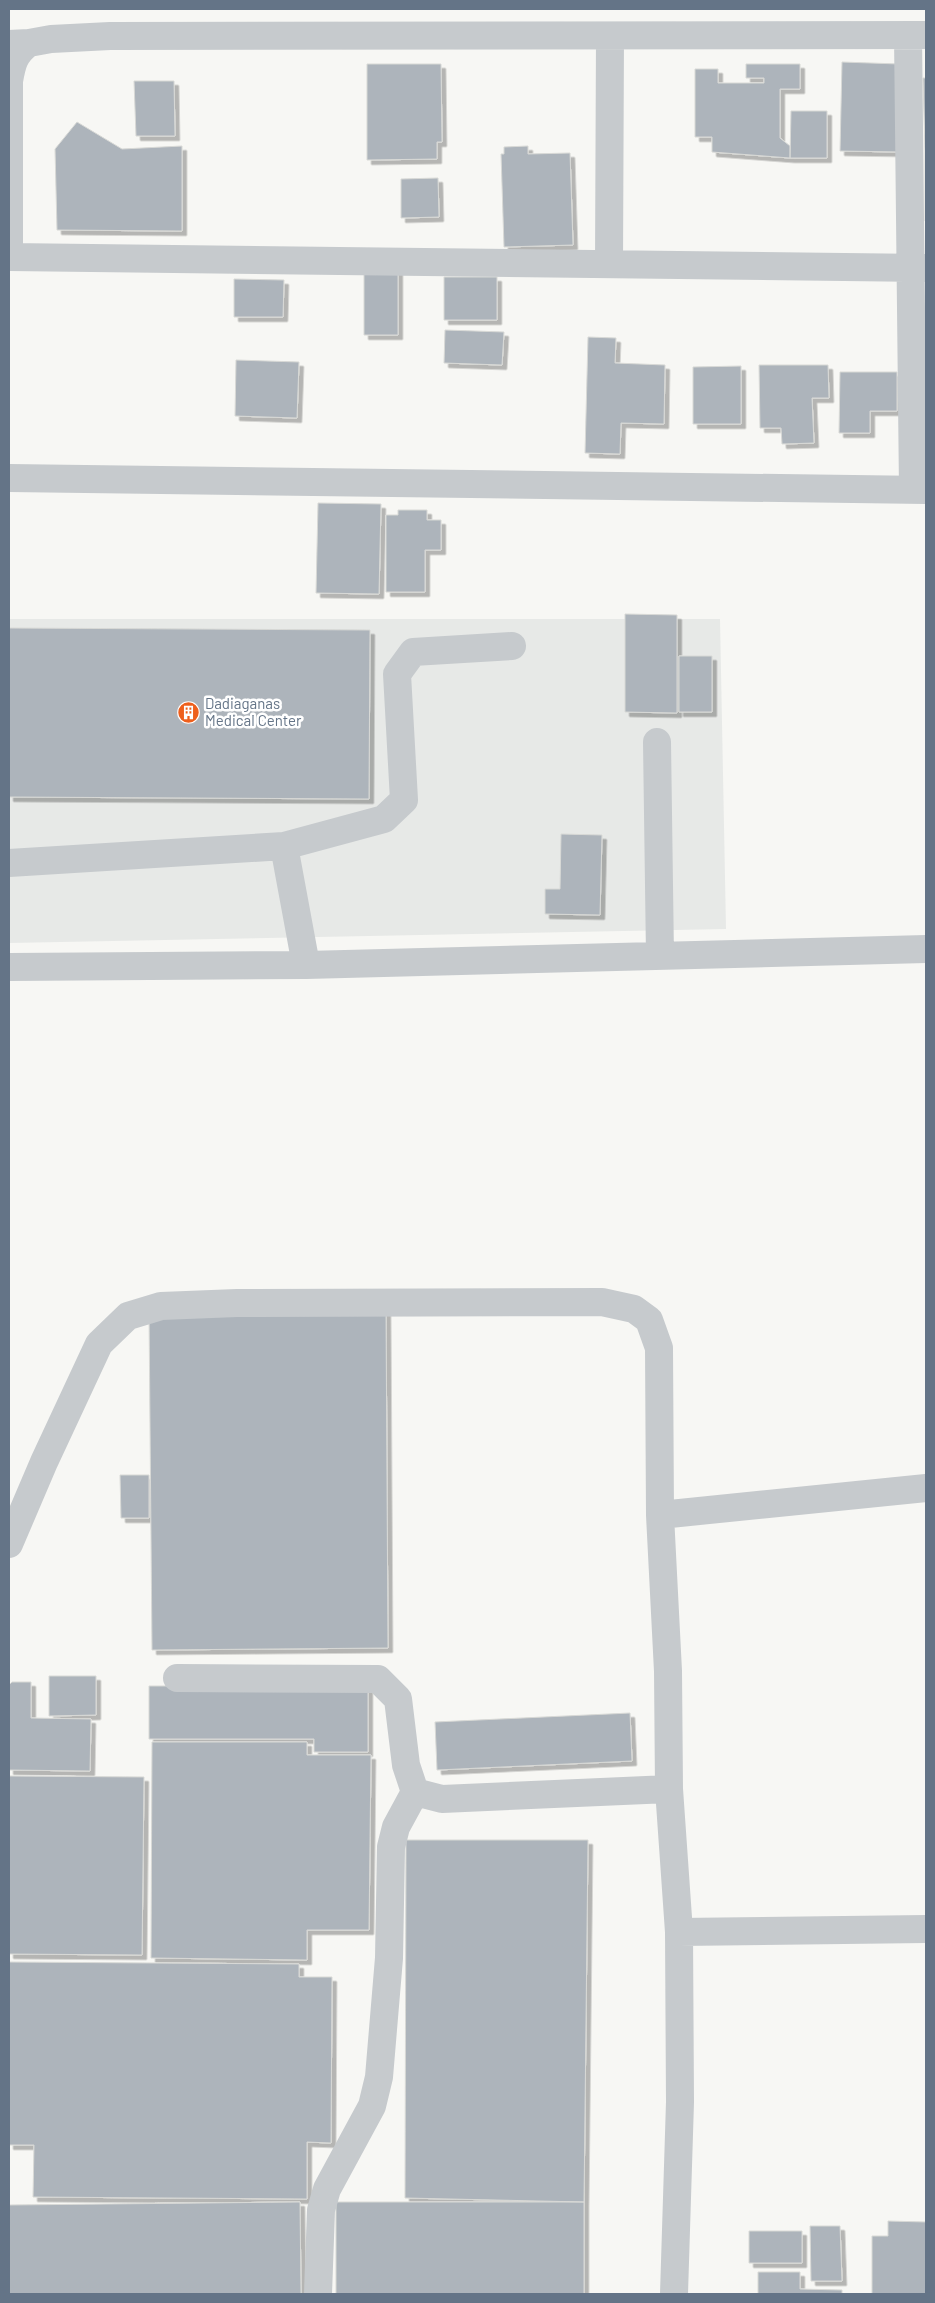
<svg xmlns="http://www.w3.org/2000/svg" width="935" height="2303" font-family="Barlow,sans-serif">
  <style>
    .built { fill: #e7e9e7 }
    .building { fill: #adb4bb; stroke: #d8d9d6; filter: url(#shadow) }
    .lines { fill: none; stroke-linecap: round; stroke-linejoin: round }
    .minor { stroke: #c6cacd; stroke-width: 28 }
    .labels { text-anchor: middle; stroke-width: 5; stroke-linejoin: round; paint-order: stroke }
    .poi-label { font-size: 15px; fill: #647487; stroke: #fff; text-anchor: start }
  </style>
  <defs>
    <filter id="shadow"><feDropShadow dx="4.5" dy="4.5" stdDeviation="0" flood-color="#0004"/></filter>
  </defs>
  <rect width="100%" height="100%" fill="#f7f7f4"/>
  <path class="built" d="M9 619H720L726 929 9 943Z"/>
  <path class="building" d="M842 62 899 64 903 152 840 151Z
    M367 64H441L442 142H437V159L367 160Z
    M746 64H800V89H780V138L790 146V158L712 152V137H695V69H718V83H764V78H746Z
    M923 78H926V151H925Z
    M134 81H174L175 136H136Z
    M791 111H827V158H790Z
    M77 122 122 149 182 146V231L57 230 55 149Z
    M528 146V154L570 153 573 245 504 247 501 154H504V147Z
    M925 151H926V221H925Z
    M438 178 439 217 401 218V179Z
    M364 270H398V335H364Z
    M444 277H497V320H444Z
    M234 279 284 280 283 317H234Z
    M445 330 504 332 502 365 444 363Z
    M588 337 616 338 615 363 665 365 664 424 621 423 620 454 585 453Z
    M236 360 299 362 297 418 235 416Z
    M759 365H828L829 398H812L814 443 782 444 781 428H760Z
    M741 366V424H693V367Z
    M840 372H897V411H870V433H839Z
    M318 503 381 504 379 594 316 593Z
    M398 510H427V520H441V550H425V592H386V515H398Z
    M625 614 677 615V713L625 712Z
    M9 628 370 630 369 799 9 797Z
    M679 656H712V712H679Z
    M561 834 602 835 600 915 545 914V889H560Z
    M386 1310 388 1648 152 1650 149 1312Z
    M120 1475H149V1518H121Z
    M49 1676H96V1715L49 1716Z
    M12 1682H31V1718L91 1719 90 1771 9 1770V1685Z
    M149 1686H368V1752H314V1739H149Z
    M630 1713 632 1761 437 1770 435 1722Z
    M152 1742H307V1755H371L369 1930H307V1960L151 1958Z
    M9 1776 144 1777 142 1955 9 1954Z
    M406 1840H588L584 2202 405 2198Z
    M9 1962 299 1964V1977H332L331 2143 307 2142V2199L33 2197 34 2145H9Z
    M300 2202 301 2294H9V2205Z
    M336 2202H584V2294H336Z
    M888 2221 926 2222V2294H872V2236H888Z
    M810 2226H840L842 2281H811Z
    M749 2231H802V2263H749Z
    M758 2272H800V2289L842 2290V2294H758Z"/>
  <g class="lines">
    <path class="minor" d="M908 35 913 490
      M9 44 29 43 51 39 110 36 926 35
      M9 257 926 268
      M9 257V81C12 64 14 54 29 43
      M609 264 610 36
      M9 478 926 490
      M657 742 660 956
      M284 846 306 965
      M9 863 284 846 384 819 404 800 397 674 413 652 512 646
      M9 967 306 965 926 949
      M660 1515 926 1488
      M9 1544 44 1462 99 1344 128 1316 161 1306 237 1303 602 1302 634 1309 649 1320 659 1348 660 1515 668 1671 669 1789 679 1932
      M177 1678 378 1679 398 1699 406 1765 415 1792 442 1799 669 1789
      M318 2294 321 2210 327 2189 372 2106 379 2077 389 1958 391 1847 396 1827 415 1792
      M674 2294 680 2102 679 1932 926 1929"/>
  </g>
  <defs>
    <symbol id="building-disc" viewBox="-11 -11 22 22"><circle r="9.5" fill="#ee5f1c" stroke="#fff"/><path d="M-4-6H4V6H1V3H-1V6H-4ZM-2.5-4.3h1.7v1.8h-1.7ZM.8-4.3h1.7v1.8H.8ZM-2.5-1h1.7V.8h-1.7ZM.8-1h1.7V.8H.8Z" fill="#fff"/></symbol>
  </defs>
  <g fill-rule="evenodd">
    <use href="#building-disc" x="176" y="700" width="25" height="25"/>
  </g>
  <g class="labels">
    <g class="poi-label">
      <text x="205" y="709">Dadiaganas<tspan x="205" dy="17">Medical Center</tspan></text>
    </g>
  </g>
  <rect width="935" height="2303" fill="none" stroke="#647487" stroke-width="20"/>
</svg>
